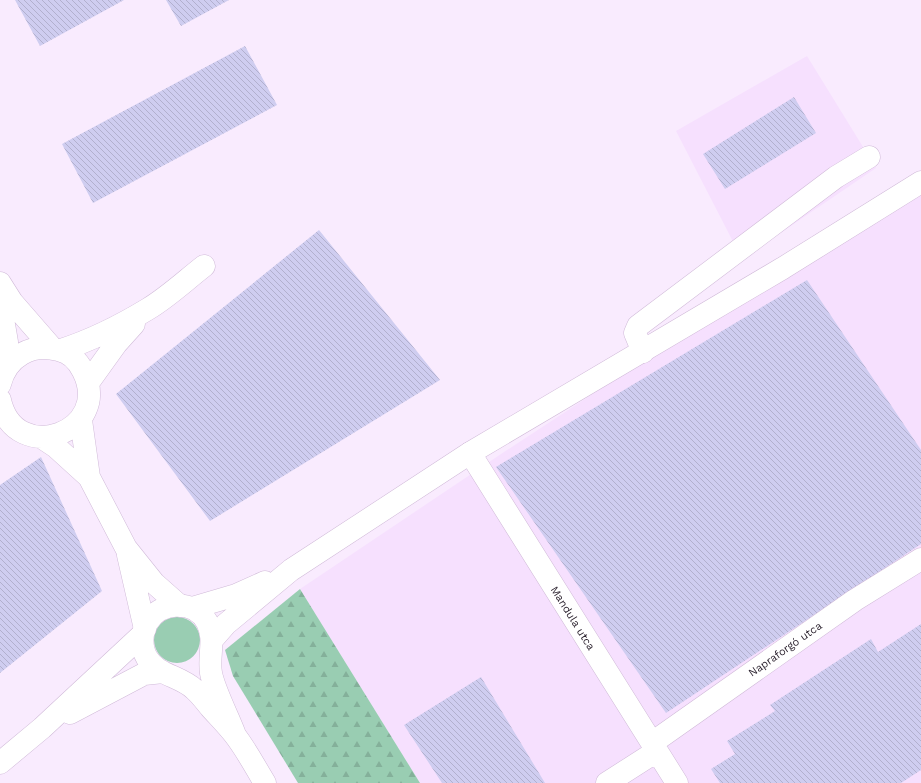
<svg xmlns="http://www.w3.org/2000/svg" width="921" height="783" font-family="'Work Sans',sans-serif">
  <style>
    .built { fill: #f6e0fe }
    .grass { fill: #99cdb2 }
    .forest { fill: url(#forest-firs) }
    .building { fill: url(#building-back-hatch) }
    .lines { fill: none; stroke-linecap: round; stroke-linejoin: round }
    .minor-casing { stroke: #d0bad8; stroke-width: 23 }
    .major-casing { stroke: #d0bad8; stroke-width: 23 }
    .minor { stroke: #fff; stroke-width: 22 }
    .major { stroke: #fff; stroke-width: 22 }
    .labels { text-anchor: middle; stroke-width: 3; stroke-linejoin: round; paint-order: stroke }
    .street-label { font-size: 11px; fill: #2f2632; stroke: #fff }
  </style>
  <defs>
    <pattern id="forest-firs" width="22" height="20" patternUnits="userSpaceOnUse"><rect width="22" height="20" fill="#99cdb2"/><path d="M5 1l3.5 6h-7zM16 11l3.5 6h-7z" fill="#84b09a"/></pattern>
    <pattern id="building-back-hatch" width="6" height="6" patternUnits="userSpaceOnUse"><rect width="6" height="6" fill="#cfcdf0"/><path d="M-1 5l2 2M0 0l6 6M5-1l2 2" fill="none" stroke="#b2b0ce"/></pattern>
  </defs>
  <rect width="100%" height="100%" fill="#f9ebfe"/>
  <path class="built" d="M807 56 876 168 742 259 676 131Z
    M921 192V783H420L300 589 504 452 690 330Z"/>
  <path class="grass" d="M154 640a23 23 0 1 1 46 0a23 23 0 1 1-46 0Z"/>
  <path class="forest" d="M300 589 420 783H298L233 676 225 650Z"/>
  <path class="building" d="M15 0H124L40 46Z
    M166 0H229L181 26Z
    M245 46 277 105 93 203 62 144Z
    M794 97 816 133 725 189 703 154Z
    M319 230 440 380 210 521 116 394Z
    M807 280 921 450V544L666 713 496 467Z
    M41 457 102 591 0 673V485Z
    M921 624V770L901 783H720L711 769 735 754 727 741 775 711 770 705 871 639 878 652Z
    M481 677 545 783H442L404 725Z"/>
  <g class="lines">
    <defs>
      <path id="minor" d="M0 283 12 302 52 348
        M0 301 7 342 4 371
        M61 350C92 340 120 326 148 309 168 297 186 280 204 266
        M643 352 635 333 638 326 836 177 869 157
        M88 383 116 344 134 324
        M0 384C7 356 32 343 58 350 69 352 78 361 83 371 114 432 15 468 0 400
        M81 420 89 477
        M41 437 56 447 89 477 126 548 154 583 180 606
        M470 453 677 783
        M128 555 145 629
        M652 743 855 600 921 559
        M607 783 657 751"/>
      <path id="major" d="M192 608 236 595 265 582
        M212 640 226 624 291 570 470 453 783 268 921 182
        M70 713 144 674 163 672
        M235 735C229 718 214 690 211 673 208 656 216 639 207 622 194 599 160 601 147 623 141 633 141 648 147 658 157 675 180 676 194 689 200 694 205 701 210 707 218 716 227 725 234 734 246 749 255 767 265 783
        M0 763 42 728 143 634"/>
    </defs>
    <use href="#minor" class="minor-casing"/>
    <use href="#major" class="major-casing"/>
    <use href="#minor" class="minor"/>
    <use href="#major" class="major"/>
  </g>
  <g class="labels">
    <g class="street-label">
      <text transform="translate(573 618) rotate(58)" y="4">Mandula utca</text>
      <text transform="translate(785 649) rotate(-35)" y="4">Napraforgó utca</text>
    </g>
  </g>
</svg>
